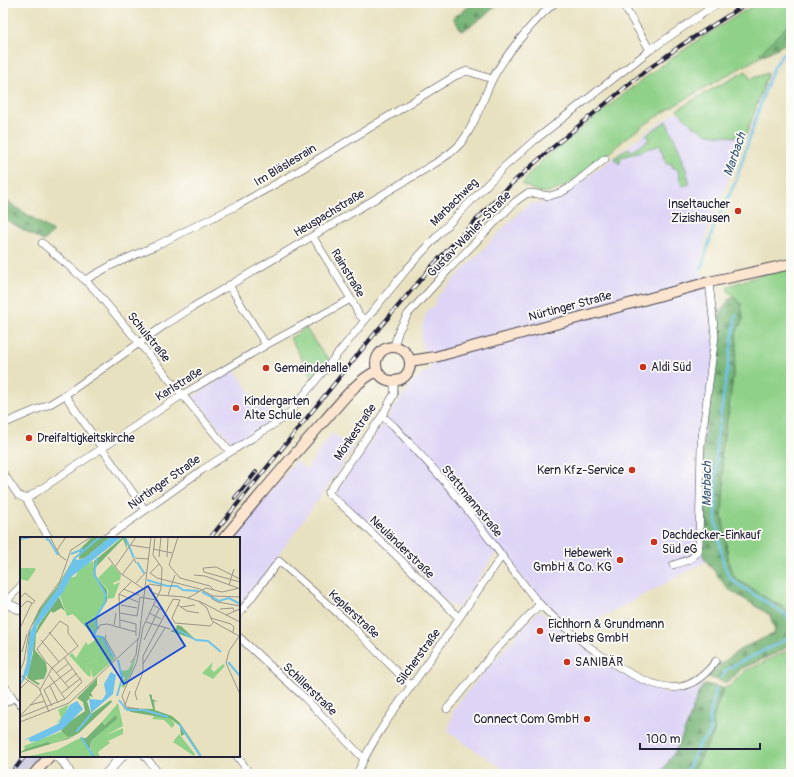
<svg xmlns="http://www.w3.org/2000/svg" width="794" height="777" font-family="Pangolin,sans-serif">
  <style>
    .built { fill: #ded5f6 }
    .industrial { fill: #c3c1dc }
    .green { fill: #90d189; stroke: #597a62 }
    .forest { fill: url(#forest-firs); stroke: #4b6a58 }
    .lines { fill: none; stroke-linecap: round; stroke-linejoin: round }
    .stream { stroke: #6dc3ea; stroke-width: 2.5 }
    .pedestrian-casing { stroke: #403f4f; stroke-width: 7 }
    .minor-casing { stroke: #403f4f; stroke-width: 8 }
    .tertiary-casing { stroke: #403f4f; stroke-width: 10 }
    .secondary-casing { stroke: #403f4f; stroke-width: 12 }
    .pedestrian { stroke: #fff; stroke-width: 5.5 }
    .minor { stroke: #fff; stroke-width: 7 }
    .tertiary { stroke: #fff; stroke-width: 9 }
    .secondary { stroke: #fbe5cf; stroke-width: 10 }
    .rail-casing { stroke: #22223b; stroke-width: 4 }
    .rail { stroke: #fdfcf7; stroke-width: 2.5; stroke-dasharray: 8; stroke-linecap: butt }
    .poi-dot { fill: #c8321e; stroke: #fdfcf7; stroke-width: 1.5 }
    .labels { text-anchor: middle; stroke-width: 3.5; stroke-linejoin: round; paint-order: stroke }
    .street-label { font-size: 12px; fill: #22223b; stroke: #fdfcf7 }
    .poi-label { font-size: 12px; fill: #22223b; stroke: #fdfcf7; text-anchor: start }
    .water-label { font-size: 13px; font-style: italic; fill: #3c5a78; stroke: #fdfcf7 }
    .inset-river { fill: none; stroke: #6dc3ea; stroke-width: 2 }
    .inset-road { fill: none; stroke: #99958a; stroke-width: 1 }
    .view { fill: #1d4ed8; fill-opacity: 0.15; stroke: #1d4ed8; stroke-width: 2 }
    .inset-edge { fill: none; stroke: #22223b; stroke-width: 2 }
  </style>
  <defs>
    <pattern id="forest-firs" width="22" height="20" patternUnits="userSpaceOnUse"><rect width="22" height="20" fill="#74b375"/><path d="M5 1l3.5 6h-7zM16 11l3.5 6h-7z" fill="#5f9161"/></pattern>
  </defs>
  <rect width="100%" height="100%" fill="#fdfcf7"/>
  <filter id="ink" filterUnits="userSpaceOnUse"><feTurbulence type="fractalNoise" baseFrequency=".025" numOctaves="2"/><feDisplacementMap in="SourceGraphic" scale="8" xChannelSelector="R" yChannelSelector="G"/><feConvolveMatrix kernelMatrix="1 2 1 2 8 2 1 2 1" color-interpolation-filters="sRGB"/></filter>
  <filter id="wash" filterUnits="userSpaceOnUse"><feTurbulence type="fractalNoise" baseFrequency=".012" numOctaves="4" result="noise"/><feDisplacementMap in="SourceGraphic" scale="16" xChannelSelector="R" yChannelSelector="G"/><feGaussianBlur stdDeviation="0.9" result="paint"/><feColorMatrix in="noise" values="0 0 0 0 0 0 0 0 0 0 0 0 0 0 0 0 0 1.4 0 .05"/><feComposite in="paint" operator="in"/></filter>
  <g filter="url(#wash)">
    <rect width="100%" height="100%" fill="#e8e1bf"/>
    <path class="built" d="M687 105 723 133 742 140 727 184 708 228 699 271 717 293 720 336 707 561 576 631 539 598 499 548 459 607 451 606 407 560 335 493 413 381 431 368 427 351 422 348 421 340 422 326 428 309 434 307 436 298 438 296 522 209 523 210 531 202 538 204 557 199 568 192 649 130Z
      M235 370 259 405 265 401 271 410 265 414 269 420 239 441 230 440 193 397Z
      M332 433 354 449 273 563 257 585 255 584 239 604V538H233L296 461 306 470Z
      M539 610 582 646 621 674 651 688 667 693H683L705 684 699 691 680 743 668 764 659 774H511L448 732 453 712 460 700Z"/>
    <path class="industrial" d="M21 753V756H38L37 758 23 774H4Z"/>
    <path class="green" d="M758 3H791V24L787 26 760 53 762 56C717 81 671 105 629 136 610 151 573 187 550 192 540 194 531 189 522 184 536 163 559 146 579 130 635 83 694 40 758 3Z
      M746 71 750 79 768 73 745 138 708 134 693 126 677 110 705 93Z
      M666 121 680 151 690 184 682 186 677 168H673L671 163 666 164 660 145 619 158 621 162 619 164 614 158 629 148 632 151 649 140 646 135Z
      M791 269V611L763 596 735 578 729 565 722 515 724 483 721 451 728 415 737 345 736 333 743 319 741 304 728 291V286L768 273Z
      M306 328C313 339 319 350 329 358L313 378 290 338Z
      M791 649V774H690L700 760 715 730 712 721 724 688 730 686 743 672Z"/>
    <path class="forest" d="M474 3H501L473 24 462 31 453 18Z
      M791 24V39L785 44 762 56 760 53 787 26Z
      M3 197 8 202 54 232 43 241 3 218Z
      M735 298 741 304 743 319 736 333 737 345 728 415 721 451 724 483 722 515 729 565 735 578 763 596 791 611V642L788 646 783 650 741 669 729 682H724L708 677 717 667 742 648 773 634 775 631 770 615 728 589 704 558 701 550 703 444 717 345 719 316 729 299Z
      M705 684 723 688 712 721 715 730 700 759 690 774H659C680 750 689 720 699 691Z"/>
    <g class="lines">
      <path class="stream" d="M701 270 714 226 735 183 764 93 773 69 782 55 791 48
        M736 315 716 444V521L723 562 728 576 736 583 786 615 791 620
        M721 677 727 669 787 639 791 633
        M686 774 700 742 707 737 710 732 709 721 716 688"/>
    </g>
  </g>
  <g filter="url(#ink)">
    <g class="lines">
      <defs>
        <path id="pedestrian" d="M13 698 21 705"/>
        <path id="minor" d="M624 6 650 50
          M313 237 351 299 359 315 365 320
          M42 243 85 280 95 290 230 452
          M85 280 112 265 155 246 238 205 290 176 455 76 467 71 492 79
          M229 285 266 345
          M394 346 399 330 408 314 451 267 515 202 526 194 531 193 550 196 562 192 569 188 605 159
          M394 381V394L382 416 328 493C374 533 417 575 459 618
          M65 395 145 510
          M382 416 394 426C415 450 439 473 458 498 478 523 496 548 515 573 523 583 530 593 538 602 564 630 640 693 680 687 695 684 707 673 716 661
          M3 424 50 404 65 395 165 325 193 307 434 164C444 158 453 152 461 143 475 125 482 101 492 80 502 59 536 17 555 3
          M3 473 18 495 26 499 49 538
          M26 499 182 395 266 345 351 299
          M106 538 202 470 282 419 290 412 407 269 438 235 504 167 535 140 650 50 718 3
          M673 565C687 560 697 560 699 544L701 445 715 336 709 282
          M8 603 10 597 21 586
          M239 614 279 561 350 624 411 686
          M239 637 304 697 364 759
          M3 684 13 698 3 704
          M447 709 495 651 540 604
          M145 756 159 774
          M237 756 250 774
          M357 774C374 735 398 705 422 671 449 633 475 594 502 556"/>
        <path id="tertiary" d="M3 602 21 610
          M56 756 64 762 70 774
          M106 774 122 756"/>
        <path id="secondary" d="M376 364a17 17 0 1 1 34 0a17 17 0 1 1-34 0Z
          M410 361 435 357 709 282 791 264
          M224 538C258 498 291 457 326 419 341 402 356 381 377 371
          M34 774 50 756"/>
      </defs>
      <use href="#pedestrian" class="pedestrian-casing"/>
      <use href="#minor" class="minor-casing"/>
      <use href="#tertiary" class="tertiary-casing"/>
      <use href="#secondary" class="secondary-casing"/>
      <use href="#pedestrian" class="pedestrian"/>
      <use href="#minor" class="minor"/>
      <use href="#tertiary" class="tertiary"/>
      <use href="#secondary" class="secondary"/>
      <defs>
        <path id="rail" d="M235 498 256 472
          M210 538 376 332 432 266 510 185 553 147 644 72 680 46 748 3
          M11 774 25 756"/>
      </defs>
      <use href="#rail" class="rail-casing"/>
      <use href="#rail" class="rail"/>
    </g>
  </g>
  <g class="poi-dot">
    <circle cx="738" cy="211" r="4"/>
    <circle cx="643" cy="367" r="4"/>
    <circle cx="266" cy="368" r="4"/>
    <circle cx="236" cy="408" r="4"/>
    <circle cx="29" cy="438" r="4"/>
    <circle cx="632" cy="470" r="4"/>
    <circle cx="654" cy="542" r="4"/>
    <circle cx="620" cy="560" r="4"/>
    <circle cx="540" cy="631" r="4"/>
    <circle cx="567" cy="662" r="4"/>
    <circle cx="587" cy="719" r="4"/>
  </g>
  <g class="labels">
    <g class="street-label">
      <text transform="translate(285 165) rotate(-31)" y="4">Im Bläslesrain</text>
      <text transform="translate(454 202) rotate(-45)" y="4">Marbachweg</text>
      <text transform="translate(329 213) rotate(-31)" y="4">Heuspachstraße</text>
      <text transform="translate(469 234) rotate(-46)" y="4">Gustav-Wahler-Straße</text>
      <text transform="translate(348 273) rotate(59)" y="4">Rainstraße</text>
      <text transform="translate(570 306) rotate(-15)" y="4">Nürtinger Straße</text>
      <text transform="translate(149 337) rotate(51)" y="4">Schulstraße</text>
      <text transform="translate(179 384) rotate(-32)" y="4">Karlstraße</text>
      <text transform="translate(355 432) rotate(-56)" y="4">Mörikestraße</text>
      <text transform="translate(164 482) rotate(-35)" y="4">Nürtinger Straße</text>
      <text transform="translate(472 501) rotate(51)" y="4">Stattmannstraße</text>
      <text transform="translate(402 547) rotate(44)" y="4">Neuländerstraße</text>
      <text transform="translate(354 614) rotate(43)" y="4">Keplerstraße</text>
      <text transform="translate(418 657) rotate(-54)" y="4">Silcherstraße</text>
      <text transform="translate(310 689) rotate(44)" y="4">Schillerstraße</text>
    </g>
    <g class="poi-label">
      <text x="730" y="208" text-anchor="end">Inseltaucher<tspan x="730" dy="14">Zizishausen</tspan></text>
      <text x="651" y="371">Aldi Süd</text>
      <text x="274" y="372">Gemeindehalle</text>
      <text x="244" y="405">Kindergarten<tspan x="244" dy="14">Alte Schule</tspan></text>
      <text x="37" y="442">Dreifaltigkeitskirche</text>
      <text x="624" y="474" text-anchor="end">Kern Kfz-Service</text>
      <text x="662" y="539">Dachdecker-Einkauf<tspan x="662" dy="14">Süd eG</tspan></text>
      <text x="612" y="557" text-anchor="end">Hebewerk<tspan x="612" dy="14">GmbH &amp; Co. KG</tspan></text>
      <text x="548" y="628">Eichhorn &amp; Grundmann<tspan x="548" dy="14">Vertriebs GmbH</tspan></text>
      <text x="575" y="666">SANIBÄR</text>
      <text x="579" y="723" text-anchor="end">Connect Com GmbH</text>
    </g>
    <g class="water-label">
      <text transform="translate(734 154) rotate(-71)" y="5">Marbach</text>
      <text transform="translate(706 484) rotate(-90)" y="5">Marbach</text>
    </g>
  </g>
  <g transform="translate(20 537)">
    <rect width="220" height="220" fill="#e8e1bf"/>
    <path d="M73 24V37L85 58 84 66 75 82 76 91 73 98 53 77 47 79 40 59 51 40H55L60 31ZM92 27 101 38 100 43 93 46 94 48 100 45 94 61 87 62 88 53 78 41ZM0 31H14L16 32 8 44 0 42ZM73 99 82 100 95 122 73 141 70 131H75L78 124 66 127 67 138 49 118 52 116 56 121 66 105 68 108 75 103ZM116 120 111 136 104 151 101 149 105 140 102 141 101 134 108 133ZM193 125 191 132 194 135 203 127 205 129 193 142 182 136ZM98 166 103 189 84 199 103 191V197L88 204 90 206 78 215 80 220H5L37 213 60 201 71 215V204L94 184 91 182 83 188 82 185ZM49 167 43 181 35 187 41 181 38 173ZM135 178 151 182 155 187 152 191 144 183 132 182ZM40 195H45L48 200 31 207 5 212 4 209ZM159 197 175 217 174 219 153 205Z" fill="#90d189"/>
    <path d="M90 0 65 21 59 22 60 12 71 1ZM103 0H106L107 12 103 2 75 31 76 39 87 53V64L77 80 78 91 75 98 84 100 94 121 82 101 73 99 76 91 75 82 84 66 85 58 73 34 74 24ZM52 24 38 51 11 91 6 129 9 96 19 73 37 50ZM39 60 45 74 41 71 33 76 31 74 16 97 15 113 26 126 27 134 24 142 14 143 20 147 18 148 7 141 13 116 14 99 19 87ZM157 88 161 89 176 103 150 94 156 92ZM77 141V148L71 156 73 160 69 159 70 161 67 164 71 177 91 163 92 165 77 179 59 196 48 202 0 216 5 212 28 205 31 207 52 199 48 200 41 194 46 187 65 174 63 165 57 161ZM129 157 132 158V162L139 165 134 164 135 173 152 179 160 186 183 220 165 197 161 199 160 189 151 182 111 175 103 171 133 172ZM96 178 97 182 71 204 70 215 60 201H66L82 185 84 188Z" fill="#74b375"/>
    <path d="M78 124 81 130 70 132 71 140 67 138 66 127Z" fill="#90d189"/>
    <path d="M90 0H102L51 40 43 55 17 89 9 135 0 149 7 125 10 95 22 72 38 51 54 20 57 23 65 21ZM91 135 96 138 93 157 71 176 69 162 82 163 86 157 84 147ZM57 164 63 172 43 192 18 204 10 205 9 202 4 203 38 187 50 168Z" fill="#6dc3ea"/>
    <path class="inset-river" d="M105 0 114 21M0 2 12 0M26 2 29 3 38 18M51 17 63 12M55 21 80 0M117 25 124 36M127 43 147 49H157L163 53 179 54M182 55 199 64 209 61 220 67M77 90 75 82 84 67 86 58 74 37 77 21M77 91 73 99 82 100 93 120M158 93 176 103 188 104 201 115M208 125 220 139M97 159 102 141 98 123M99 163 107 173H124L148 180M159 187 181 220M56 195 72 176M61 200 74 220"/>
    <path class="inset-road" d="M30 0 40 19 46 23M110 8 129 11M133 12 152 16M37 13 46 0M88 20 100 36 125 53M139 20 141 0M147 20 148 0M115 21 128 22M139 27 130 36 137 41 180 52 193 59 220 60M149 28 160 41 190 49 194 53M149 28 158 0M95 30 116 0M102 38 114 22 116 26M174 38 185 39 218 51M220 42 196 30 183 31 184 35 220 45M115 47 126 35M129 47 141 49M209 48 214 32M131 51V55L139 58 164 60 178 64 187 71 192 84 219 99M103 52 119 58M182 53 186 51 202 55 220 51M99 57 100 90M99 57 118 65M99 57 111 45M148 58 155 38M192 59V62L198 65 220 69M1 60 5 56 15 64 12 67M120 60 136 63M168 61 182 53M179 64 220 85M101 68 117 71M133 68 144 74M158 68 167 74 179 76M161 70 175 68M0 71 7 64 12 66 0 91M200 72 213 71 214 74M100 76 117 79 120 60M129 76 141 82M206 78 220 72M191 81 211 87 214 90 213 95M100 83 116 87V99M126 85 150 92M94 88 96 76M78 92 80 88 87 87 116 95M29 95 48 117M86 98 85 101 96 121M220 98 209 114 206 126 220 157M21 103 39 125M124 103 139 72M2 115 7 97M111 126 116 118 118 101M123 127 145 91M0 134 4 124 9 94 20 71 40 44 51 13 71 0M36 136 49 126M0 138 19 151 29 175M29 138 45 162M45 146 57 136M30 149 38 166M0 152 9 143M20 153 32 131 58 109 48 96V89L40 84 17 112 26 125 33 132 49 151M42 156 61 141M117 163 115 156 123 135V119L153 62 160 63 152 81 155 86 190 89 194 85M10 168 25 164M105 168 110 154M32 169 24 153 53 131M119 172 106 170 102 159 117 124 123 90 141 52 142 31 133 18 135 0M0 179 22 156M0 180 45 162 62 145 44 120M0 185 49 166 119 101 131 0"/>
    <path class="view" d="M128 49 165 109 104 147 66 87Z"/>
    <rect width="220" height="220" class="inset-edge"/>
  </g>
  <rect width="794" height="777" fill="none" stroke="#fdfcf7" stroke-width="16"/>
  <path d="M640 743v6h120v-6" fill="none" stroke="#22223b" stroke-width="2"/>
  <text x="646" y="743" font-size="12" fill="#22223b" stroke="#fdfcf7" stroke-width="3" paint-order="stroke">100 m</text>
</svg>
